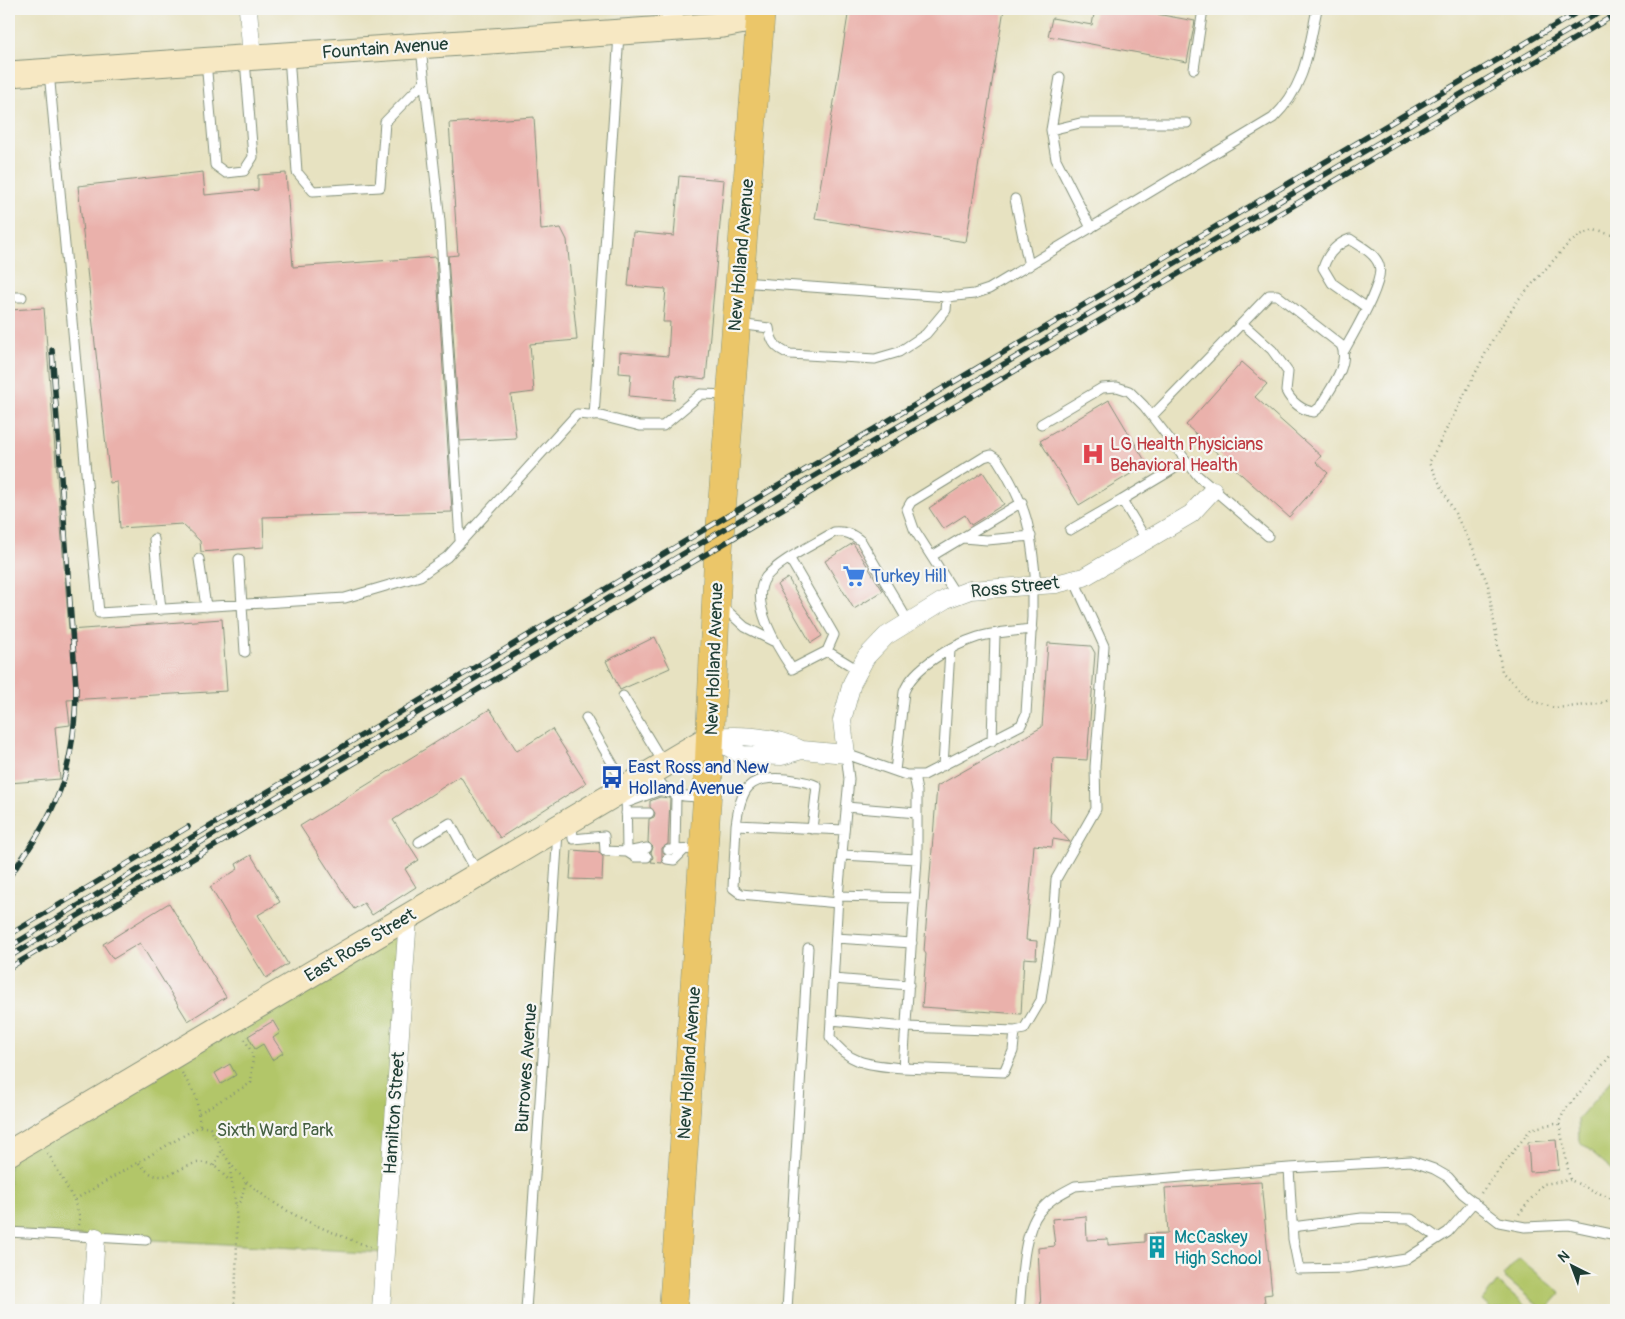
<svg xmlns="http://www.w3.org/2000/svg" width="1625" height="1319" font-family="Pangolin,sans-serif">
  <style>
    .green { fill: #b2c669; stroke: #68824e }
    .building { fill: #eab1ab }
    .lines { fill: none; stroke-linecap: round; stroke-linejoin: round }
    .lane-casing { stroke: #83907a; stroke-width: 11 }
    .street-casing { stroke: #83907a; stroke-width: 19 }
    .secondary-casing { stroke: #83907a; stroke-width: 27 }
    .primary-casing { stroke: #83907a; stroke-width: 29 }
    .path { stroke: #83907a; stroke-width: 2.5; stroke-dasharray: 1 4; stroke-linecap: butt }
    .lane { stroke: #fff; stroke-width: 9 }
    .street { stroke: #fff; stroke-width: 18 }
    .secondary { stroke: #f7e8c3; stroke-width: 25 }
    .primary { stroke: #ebc669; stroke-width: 28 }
    .rail-casing { stroke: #1f3d34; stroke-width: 5.5 }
    .rail { stroke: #f6f6f2; stroke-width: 4; stroke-dasharray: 11; stroke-linecap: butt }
    .labels { text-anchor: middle; stroke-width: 4.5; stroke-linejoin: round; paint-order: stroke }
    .street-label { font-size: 18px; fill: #1f3d34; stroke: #f6f6f2 }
    .health-label { font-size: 18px; fill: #be3a42; stroke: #f6f6f2; text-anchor: start }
    .shop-label { font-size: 18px; fill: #366cbe; stroke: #f6f6f2; text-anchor: start }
    .transit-label { font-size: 18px; fill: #164399; stroke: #f6f6f2; text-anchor: start }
    .park-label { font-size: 18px; fill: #445f41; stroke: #f6f6f2 }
    .culture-label { font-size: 18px; fill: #0d838f; stroke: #f6f6f2; text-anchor: start }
  </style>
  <rect width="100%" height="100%" fill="#f6f6f2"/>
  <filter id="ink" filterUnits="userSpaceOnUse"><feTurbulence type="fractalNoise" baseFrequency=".02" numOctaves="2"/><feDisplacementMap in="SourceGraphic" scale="10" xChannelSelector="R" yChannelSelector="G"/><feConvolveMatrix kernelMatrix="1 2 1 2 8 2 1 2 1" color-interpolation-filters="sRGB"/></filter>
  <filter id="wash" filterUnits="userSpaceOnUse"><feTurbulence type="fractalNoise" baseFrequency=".0096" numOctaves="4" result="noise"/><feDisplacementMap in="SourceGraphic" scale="20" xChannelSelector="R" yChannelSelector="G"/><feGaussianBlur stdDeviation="1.12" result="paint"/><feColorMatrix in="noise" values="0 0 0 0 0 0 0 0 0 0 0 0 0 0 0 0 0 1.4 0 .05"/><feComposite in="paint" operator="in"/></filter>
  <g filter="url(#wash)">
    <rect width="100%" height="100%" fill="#e7e2c1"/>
    <path class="green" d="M408 917 385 1253 9 1232V1153Z
      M1616 1075V1173L1579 1141 1578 1119Z
      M1519 1258 1561 1293 1546 1310H1543L1503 1276Z
      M1497 1282 1530 1310H1492L1482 1301Z"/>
    <g id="blocks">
      <path class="building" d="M849 9H1004L966 242 815 219Z
        M1095 9H1129L1195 21 1187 62 1048 36 1052 18 1092 25Z
        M534 117 541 230 561 228 567 240 577 340 530 344 534 392 511 395 516 438 460 441 448 256 458 255 449 123Z
        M203 172 205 195 258 190V175L286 173 293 267 436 257 452 512 263 517 264 547 201 552 200 541 182 524 120 528 117 482 110 483 78 186Z
        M679 176 724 180 706 379 676 376 674 400 629 396 631 374 619 373 620 352 668 356 670 322H663L666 289 628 286 633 232 674 236Z
        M44 308 69 630 222 619 227 691 67 700 70 725 55 727 60 779 9 783V310Z
        M1242 362 1267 384 1255 397 1321 456 1316 462 1328 473 1289 517 1186 425Z
        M1109 400 1147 464 1079 505 1040 441Z
        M983 472 1004 504 971 525 965 515 943 529 929 508Z
        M853 543 883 591 854 609 825 561Z
        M788 578 822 636 811 643 777 585Z
        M655 637 670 668 620 690 606 661Z
        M1048 643 1091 646 1095 653 1087 760 1053 758 1050 820 1070 842 1053 839 1052 847 1034 845 1026 940 1037 941 1036 959 1024 958 1021 1014 922 1007 926 954 924 951 937 786 1042 727Z
        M490 709 517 751 552 729 586 783 500 838 460 776 393 820 419 860 405 869 416 887 372 915 364 903 354 909 300 826Z
        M660 797 670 798 668 844 662 848V863L651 862 653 857 651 853 653 847 648 842 649 819 654 817 655 813 650 807V801Z
        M572 850 599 852 603 857 602 880 570 879Z
        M251 855 280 902 258 915 288 964 266 978 210 887 238 869 236 864Z
        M169 903 226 997 188 1021 140 943 113 959 103 944Z
        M273 1021 280 1033 273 1038 283 1053 272 1060 263 1044 255 1049 248 1036Z
        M230 1064 236 1075 221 1084 215 1073Z
        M1556 1140 1559 1170 1530 1172 1528 1142Z
        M1261 1182 1272 1294 1264 1295 1266 1310H1041L1038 1248 1055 1246 1052 1219 1086 1216 1087 1240 1108 1239V1245L1145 1242V1234L1168 1233 1165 1188Z"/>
    </g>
  </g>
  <g filter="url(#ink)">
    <use href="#blocks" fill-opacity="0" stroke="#83907a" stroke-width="1"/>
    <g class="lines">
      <defs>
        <path id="lane" d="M421 48 440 221 460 540
          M289 55 297 172 313 191 380 187 385 122 424 82
          M206 61 215 165 226 173 244 171 253 157 245 60
          M1194 69 1203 9
          M49 72 99 613 345 598 420 576 447 557 577 414 601 416 640 426H663L701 394 729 395
          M1051 130 1060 77
          M1015 199 1029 266
          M1091 228 1056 159 1051 130 1080 123H1187
          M741 282 947 297 974 294 989 289 1273 118C1306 86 1308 51 1317 9
          M9 297H22
          M738 324 769 328C771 342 776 349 790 354L875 359 899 352 926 334 946 310 947 297
          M1344 351C1353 334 1385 282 1379 265 1375 253 1360 246 1350 239 1336 244 1328 253 1323 268L1332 283 1366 307
          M594 416 619 34
          M1152 416C1191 376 1230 336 1269 295H1277L1341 345C1351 364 1329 390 1320 407L1314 412C1303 411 1291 402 1286 391L1288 372 1272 350 1242 323
          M1041 424 1102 388 1117 387 1129 391 1144 406 1198 476 1268 536
          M1122 500 1187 461
          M1070 530 1122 500 1147 541
          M963 538 987 540 1031 536
          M154 539 161 610
          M932 556 1022 502
          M199 559 206 607
          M239 559 245 652
          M790 559 834 635 827 651
          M956 595 914 529 907 509 911 502 984 457 991 455 997 459C1028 507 1031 529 1036 585
          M722 606 745 627 773 641
          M858 670 827 651 792 669C778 648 748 602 766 577 780 560 815 544 834 532 846 531 852 534 861 541L908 621
          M623 696 664 764
          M586 718 626 787 627 852
          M992 741 995 634
          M943 766 950 650
          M895 771 904 692C913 667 953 645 978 637 995 632 1014 631 1032 629
          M653 773C669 797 676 796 704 797
          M914 776 917 791V859L903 1068C871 1065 849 1065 830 1037L838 896 849 779 846 754 906 775H924L1021 725 1026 714 1032 617V585
          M626 803 663 789
          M846 807 917 813
          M626 813H649
          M572 822 573 839 604 836 605 851 627 852 647 848
          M736 825C741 788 748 775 787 779 798 781 807 781 817 786L812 829
          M419 842 450 823 478 874
          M668 850 701 849
          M675 850 676 796
          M627 852 635 857H647
          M842 855 917 859
          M667 859 674 860 683 851
          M838 896 914 898
          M838 903 741 894 733 888 736 825 844 830
          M836 938 912 943
          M833 979 909 985
          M831 1020 906 1027 1015 1031 1024 1029 1041 1000 1053 921 1056 879 1096 809 1095 767 1104 646 1074 580
          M903 1068 1004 1072 1013 1051 1015 1031
          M1289 1168 1293 1239 1299 1269 1348 1268 1406 1259 1448 1232 1474 1202
          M1292 1227 1362 1218 1411 1219 1438 1238
          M9 1232 146 1240
          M526 1310 558 832
          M787 1310 808 948
          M1019 1310C1022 1282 1022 1233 1040 1211 1049 1199 1062 1193 1075 1186L1289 1168 1411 1161 1434 1169 1448 1177 1463 1194 1499 1222 1525 1227 1569 1225 1616 1235"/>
        <path id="street" d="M248 9 252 58
          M666 29 675 9
          M711 737 742 755 782 756 802 750 846 754 842 720 852 683 866 657 886 636 946 599 970 590 1056 584 1084 577 1191 514 1213 490
          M711 737C743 734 773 736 802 750
          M91 1310 96 1237
          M381 1310 408 917"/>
        <path id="secondary" d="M9 74 723 25 760 18
          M9 1153 711 737"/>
        <path id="primary" d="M673 1310 708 783 718 557 761 9"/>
      </defs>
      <use href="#lane" class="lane-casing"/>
      <use href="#street" class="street-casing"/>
      <use href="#secondary" class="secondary-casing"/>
      <use href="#primary" class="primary-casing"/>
      <path class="path" d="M1616 236 1594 230 1580 235 1568 244 1518 300 1493 339 1429 463 1473 548 1488 585 1502 672 1532 701 1555 708 1599 704 1616 697
        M1616 1049 1565 1110 1559 1122 1570 1180 1616 1201
        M182 1073 196 1096 200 1125
        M199 1113 251 1083 253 1055 243 1036
        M48 1153 74 1200 200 1126 210 1128C217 1141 224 1156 234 1168 269 1209 320 1228 370 1247
        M139 1163C167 1198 184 1150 214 1166 219 1169 224 1176 229 1180
        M230 1163C230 1180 235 1193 236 1209 238 1243 236 1276 234 1310
        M214 1166 222 1150
        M1481 1193 1531 1129 1559 1122
        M74 1200 80 1218 79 1225
        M236 1206 241 1200 246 1181
        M1519 1214 1543 1184 1570 1180"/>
      <use href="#lane" class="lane"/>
      <use href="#street" class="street"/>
      <use href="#secondary" class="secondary"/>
      <use href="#primary" class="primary"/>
      <defs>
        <path id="rail" d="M9 877C58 810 75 772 76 687L52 350
          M9 935 188 827
          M9 947 697 534 1583 9
          M9 957 696 546 1605 9
          M9 968 1616 14"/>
      </defs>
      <use href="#rail" class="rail-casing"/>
      <use href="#rail" class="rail"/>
    </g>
  </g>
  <defs>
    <symbol id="hospital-bare" viewBox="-9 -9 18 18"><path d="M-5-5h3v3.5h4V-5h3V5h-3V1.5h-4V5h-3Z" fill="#e0444e" stroke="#f6f6f2" stroke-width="2.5" paint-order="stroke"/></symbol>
    <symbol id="supermarket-bare" viewBox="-9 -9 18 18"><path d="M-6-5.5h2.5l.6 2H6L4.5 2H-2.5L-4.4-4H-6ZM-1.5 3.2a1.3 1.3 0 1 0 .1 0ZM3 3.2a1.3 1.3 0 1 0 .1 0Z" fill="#3f7fe0" stroke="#f6f6f2" stroke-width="2.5" paint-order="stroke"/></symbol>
    <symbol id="bus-bare" viewBox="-9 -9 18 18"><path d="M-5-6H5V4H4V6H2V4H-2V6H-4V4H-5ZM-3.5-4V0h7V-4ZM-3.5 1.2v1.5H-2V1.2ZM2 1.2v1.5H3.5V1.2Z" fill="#1a4fb4" stroke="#f6f6f2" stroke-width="2.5" paint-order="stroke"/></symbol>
    <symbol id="building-bare" viewBox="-9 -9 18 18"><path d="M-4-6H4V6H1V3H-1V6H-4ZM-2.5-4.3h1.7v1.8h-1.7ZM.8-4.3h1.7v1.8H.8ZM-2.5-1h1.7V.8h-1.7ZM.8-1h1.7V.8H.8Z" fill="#0f9aa8" stroke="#f6f6f2" stroke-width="2.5" paint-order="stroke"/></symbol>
  </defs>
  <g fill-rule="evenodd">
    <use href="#hospital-bare" x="1077" y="438" width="32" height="32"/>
    <use href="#supermarket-bare" x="838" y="560" width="32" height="32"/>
    <use href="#bus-bare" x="596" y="761" width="32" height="32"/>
    <use href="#building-bare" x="1141" y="1231" width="32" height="32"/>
  </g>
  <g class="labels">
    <g class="street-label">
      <text transform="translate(385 48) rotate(-4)" y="6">Fountain Avenue</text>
      <text transform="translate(741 255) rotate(-85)" y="6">New Holland Avenue</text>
      <text transform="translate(1015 587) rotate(-6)" y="6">Ross Street</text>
      <text transform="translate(714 659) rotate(-88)" y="6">New Holland Avenue</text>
      <text transform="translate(360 945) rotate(-31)" y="6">East Ross Street</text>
      <text transform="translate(689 1063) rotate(-86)" y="6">New Holland Avenue</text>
      <text transform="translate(526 1068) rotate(-86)" y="6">Burrowes Avenue</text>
      <text transform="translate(394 1113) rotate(-86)" y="6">Hamilton Street</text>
    </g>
    <g class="health-label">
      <text x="1110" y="450">LG Health Physicians<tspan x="1110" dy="21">Behavioral Health</tspan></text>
    </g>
    <g class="shop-label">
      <text x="871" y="582">Turkey Hill</text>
    </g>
    <g class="transit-label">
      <text x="628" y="773">East Ross and New<tspan x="628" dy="21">Holland Avenue</tspan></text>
    </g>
    <g class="park-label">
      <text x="275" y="1136">Sixth Ward Park</text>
    </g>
    <g class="culture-label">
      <text x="1174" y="1243">McCaskey<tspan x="1174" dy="21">High School</tspan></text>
    </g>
  </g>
  <rect width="1625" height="1319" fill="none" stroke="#f6f6f2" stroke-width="30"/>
  <g transform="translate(1572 1266) rotate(318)" stroke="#f6f6f2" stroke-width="4" paint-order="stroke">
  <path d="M0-4L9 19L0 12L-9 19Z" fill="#1f3d34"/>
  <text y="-8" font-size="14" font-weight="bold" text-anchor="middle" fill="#1f3d34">N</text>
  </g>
</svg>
